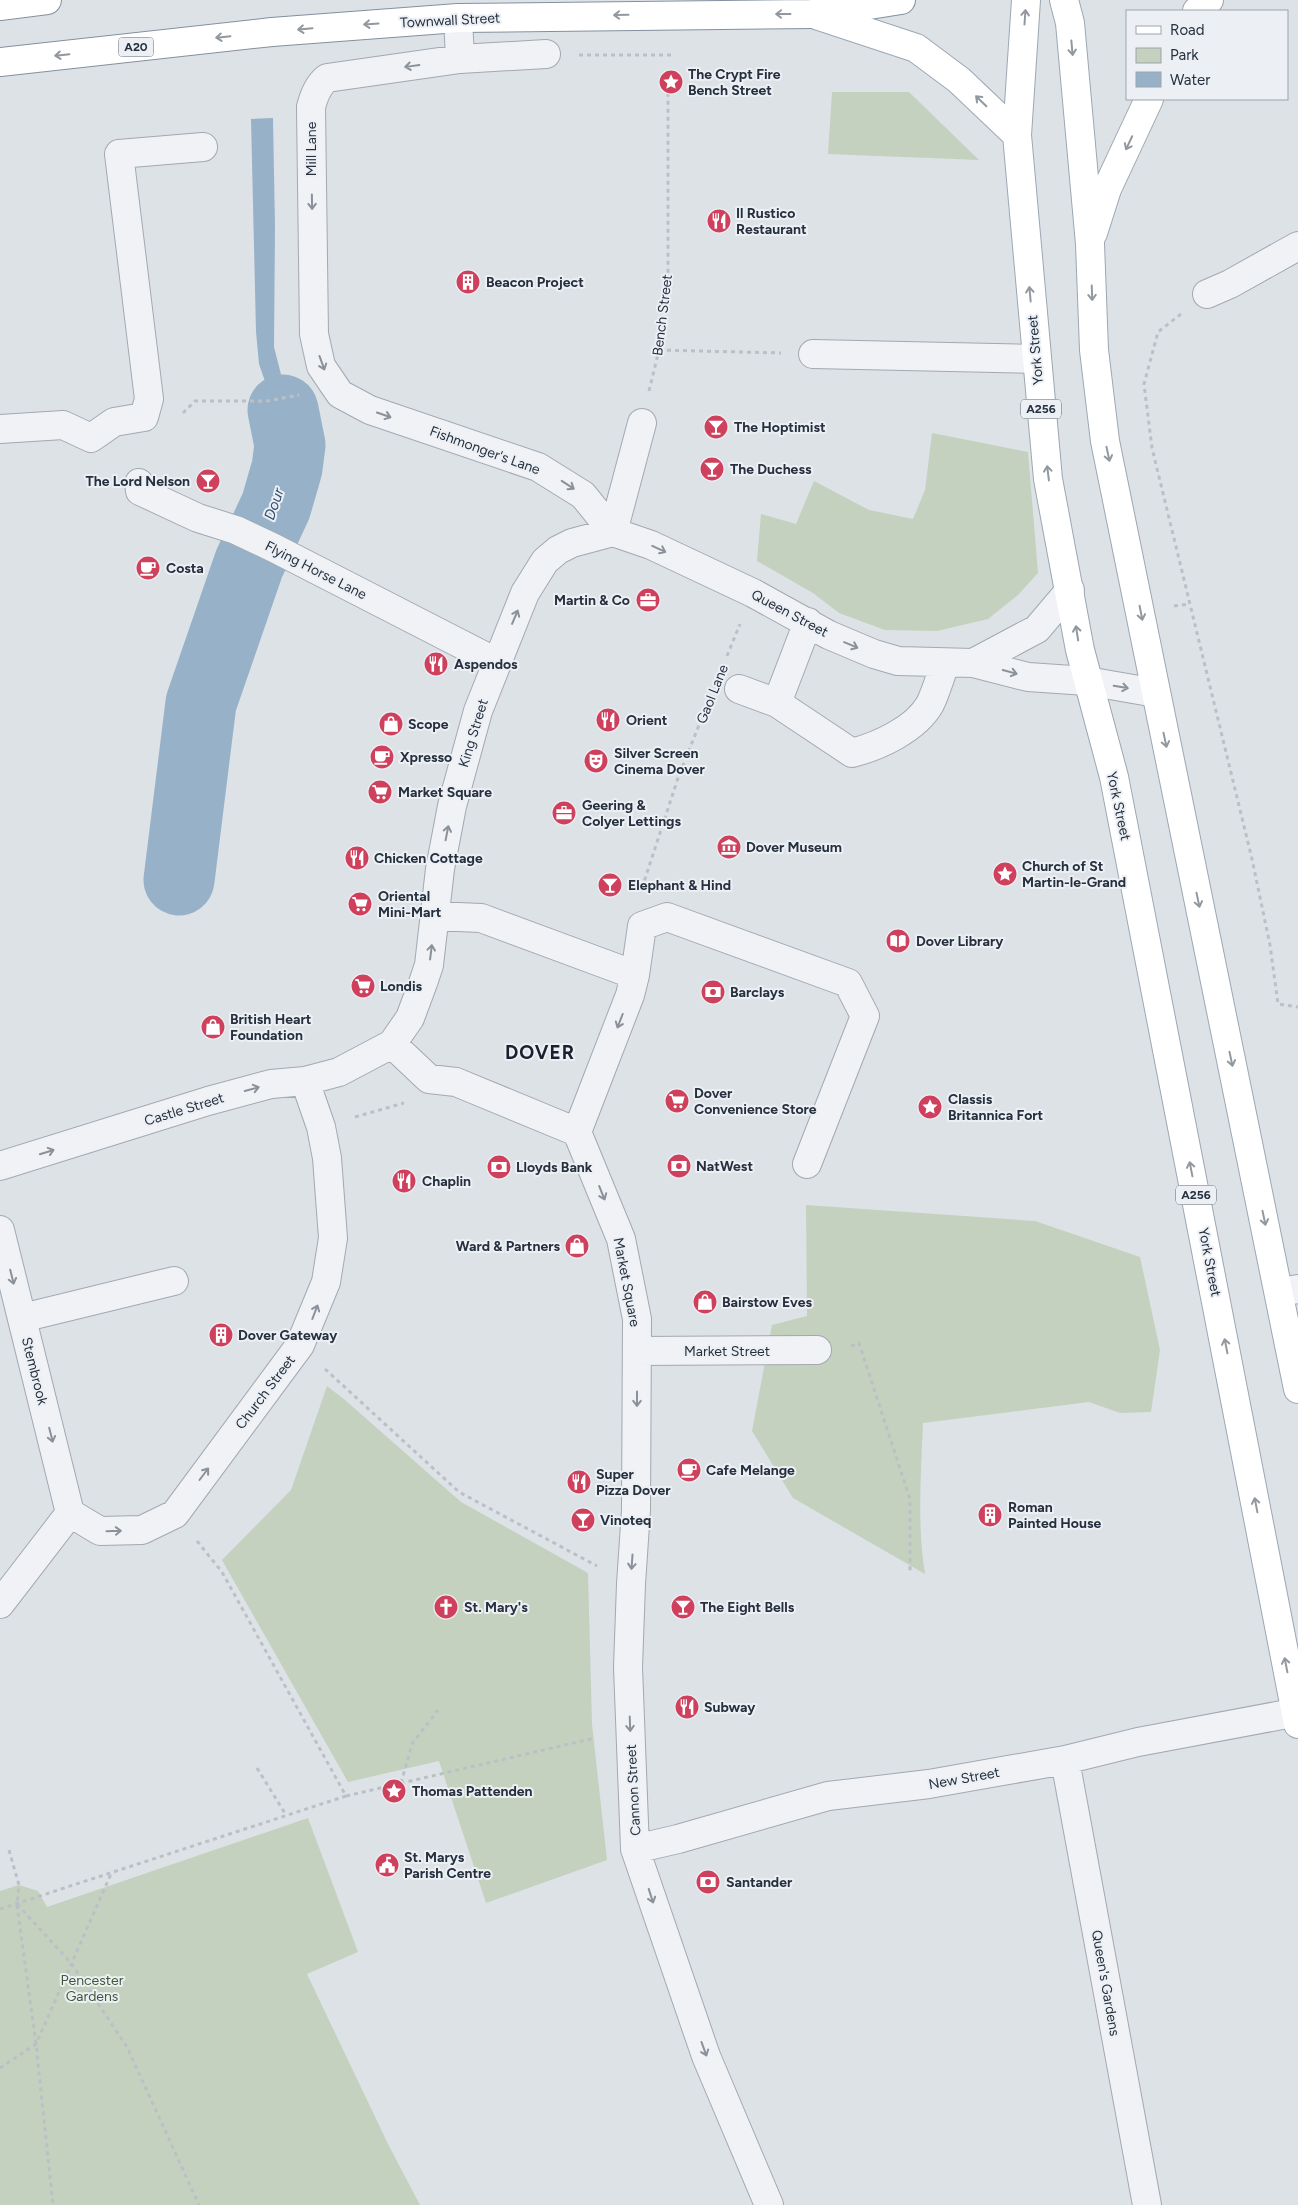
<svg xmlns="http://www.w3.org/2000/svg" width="1298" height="2205" font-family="Figtree,sans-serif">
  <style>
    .green { fill: #c4d1be }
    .water { fill: #97b2c8 }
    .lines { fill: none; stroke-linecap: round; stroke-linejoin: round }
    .river { stroke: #97b2c8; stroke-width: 71 }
    .minor-casing { stroke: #a2a9b1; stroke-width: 30 }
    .major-casing { stroke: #9ca7b3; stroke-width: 30 }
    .highway-casing { stroke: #84909e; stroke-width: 30 }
    .path { stroke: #bbc0c6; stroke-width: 3; stroke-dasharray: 4 4; stroke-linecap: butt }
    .minor { stroke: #f0f2f6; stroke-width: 28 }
    .major { stroke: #fff; stroke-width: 28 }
    .highway { stroke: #fff; stroke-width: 28 }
    .oneway { stroke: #92989e }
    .oneway2 { stroke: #8b919a }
    .labels { text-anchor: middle; stroke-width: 4; stroke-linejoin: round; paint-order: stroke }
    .shield { fill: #ecf0f5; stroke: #616a75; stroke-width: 1 }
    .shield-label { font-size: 12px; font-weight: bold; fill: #26303e }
    .street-label { font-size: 14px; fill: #26303e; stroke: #ecf0f5 }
    .poi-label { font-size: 14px; font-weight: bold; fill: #26303e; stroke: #ecf0f5; text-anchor: start }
    .park-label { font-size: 14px; fill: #3d5a34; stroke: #ecf0f5 }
    .water-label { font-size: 15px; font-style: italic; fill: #305172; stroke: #ecf0f5 }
    .district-label { font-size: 19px; font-weight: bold; letter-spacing: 1px; fill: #19212e; stroke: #ecf0f5 }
  </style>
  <rect width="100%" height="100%" fill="#dde2e7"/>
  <path class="green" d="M832 92H909L979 160 828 154Z
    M932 433 1028 452 1038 573 1018 595 988 619 937 631 885 630 839 613 813 593 757 561 761 514 796 524 814 481 869 510 913 519 925 490Z
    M806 1205 1035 1221 1140 1257 1160 1350 1151 1412 1120 1413 1089 1402 923 1423C921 1473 917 1525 925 1574L793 1498 752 1431 772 1325 807 1316Z
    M327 1386 345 1400 461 1502 588 1573 592 1724 607 1860 486 1903 439 1761 348 1782 222 1560 291 1490Z
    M308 1818 358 1952 307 1974 388 2144 420 2205H0V1891L19 1885 38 1891 47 1907Z"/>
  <path class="water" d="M273 118 275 227 274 347 295 429 297 456 296 473 283 509 270 503 283 452 276 413 259 364 256 332 251 119Z"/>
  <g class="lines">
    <path class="river" d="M179 880 201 703 249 564 276 506 287 468 290 445 283 410"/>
    <defs>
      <path id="minor" d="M458 18 460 59
        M546 54 460 59 327 78C318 85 314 95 311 107L314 334 321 366 340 394 370 410 538 467 583 495 613 532
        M1207 294 1230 284 1298 246
        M813 354 1036 359
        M0 429 63 425 91 438 114 422 144 417 149 399 119 154 203 147
        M139 483 140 491 198 518 236 530 274 548 496 662
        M613 532 651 545 753 593 829 635 874 654 898 661 973 663 1028 677 1087 681 1156 693
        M613 532 642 423
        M808 622 777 703 852 753C879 746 916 729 930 704 936 692 940 677 945 664
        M973 663 1037 629 1070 590
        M739 689 777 703
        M435 916 481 918 635 975
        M392 1044 429 1079 456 1082 577 1132
        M0 1166 208 1101 271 1084 305 1081 339 1072 392 1044 410 1018 423 983 429 965 440 869 452 806 478 711 525 593 545 561 558 550 572 543 613 532
        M0 1230 70 1513 100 1531 142 1530 175 1514 300 1345 326 1282 333 1238 327 1158 321 1127 305 1081
        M1279 1292 1298 1289
        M22 1318 174 1281
        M637 1351 817 1350
        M0 1604 70 1513
        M1065 1760 1147 2205
        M635 1849 678 1839 828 1796 929 1784 1065 1760 1138 1742 1298 1712
        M769 2205 706 2056 635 1849 628 1667 631 1584 636 1510 637 1319 621 1239 577 1132 630 995 635 975 642 926 667 917 848 983 865 1016 807 1164"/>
      <path id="major" d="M1026 0 1017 135 1048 479 1080 650 1114 777 1298 1724
        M1064 0 1070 23 1090 244 1094 350 1105 441 1298 1389
        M1197 11 1209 0
        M813 14 916 48 959 80 1017 135
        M1093 233 1107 189 1149 99"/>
      <path id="highway" d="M0 6 47 0
        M0 62 272 32 458 18 813 14 901 0"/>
    </defs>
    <use href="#minor" class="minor-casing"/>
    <use href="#major" class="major-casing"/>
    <use href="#highway" class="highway-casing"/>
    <path class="path" d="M579 55H671
      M1181 314 1158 332 1144 384 1152 448 1252 859 1270 945 1278 1004 1298 1007
      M659 350 781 353
      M649 391 659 350 668 283V93
      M183 413 195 401H267L299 395
      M1174 606 1189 604
      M727 656 740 624
      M642 888 678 778 707 705
      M355 1117 404 1103
      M851 1346 859 1343 910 1499V1574
      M325 1369 459 1492 597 1566
      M197 1541 222 1572 346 1796 595 1738
      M257 1768 286 1815
      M401 1783 412 1744 438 1710
      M9 1850 19 1885 17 1904 71 1963 127 2047 199 2205
      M17 1905 36 2044 53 2205
      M0 1909 346 1796
      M0 2068 36 2044 111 1874"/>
    <use href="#minor" class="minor"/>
    <use href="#major" class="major"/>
    <use href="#highway" class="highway"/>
  </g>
  <defs><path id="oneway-shaft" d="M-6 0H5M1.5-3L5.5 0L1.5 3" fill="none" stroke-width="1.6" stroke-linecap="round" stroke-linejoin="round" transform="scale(1.25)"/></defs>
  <g class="oneway">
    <use href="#oneway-shaft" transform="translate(783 14) rotate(180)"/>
    <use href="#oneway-shaft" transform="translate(621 15) rotate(179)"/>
    <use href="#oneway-shaft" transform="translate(1025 17) rotate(-86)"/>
    <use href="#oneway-shaft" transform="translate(371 24) rotate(176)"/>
    <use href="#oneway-shaft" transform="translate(305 29) rotate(175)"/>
    <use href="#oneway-shaft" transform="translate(223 37) rotate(174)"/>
    <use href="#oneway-shaft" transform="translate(1072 48) rotate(85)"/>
    <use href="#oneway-shaft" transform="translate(62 55) rotate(174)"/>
    <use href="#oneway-shaft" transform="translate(981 101) rotate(-136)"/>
    <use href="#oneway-shaft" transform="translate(1129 143) rotate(115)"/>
    <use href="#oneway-shaft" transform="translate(1092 293) rotate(88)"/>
    <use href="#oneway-shaft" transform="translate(1030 294) rotate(-95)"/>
    <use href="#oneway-shaft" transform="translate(1108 454) rotate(78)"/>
    <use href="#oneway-shaft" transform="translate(1048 473) rotate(-97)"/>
    <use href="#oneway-shaft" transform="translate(1141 613) rotate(79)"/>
    <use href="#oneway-shaft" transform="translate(1077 633) rotate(-99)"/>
    <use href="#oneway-shaft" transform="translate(1165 740) rotate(78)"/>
    <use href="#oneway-shaft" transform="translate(1198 900) rotate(78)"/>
    <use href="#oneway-shaft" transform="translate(1231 1059) rotate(78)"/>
    <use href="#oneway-shaft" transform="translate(1191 1169) rotate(-101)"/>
    <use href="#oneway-shaft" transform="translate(1264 1218) rotate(78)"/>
    <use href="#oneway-shaft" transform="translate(1226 1346) rotate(-101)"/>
    <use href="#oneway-shaft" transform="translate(1256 1505) rotate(-101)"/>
    <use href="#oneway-shaft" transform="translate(1286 1665) rotate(-101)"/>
  </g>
  <g class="oneway2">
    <use href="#oneway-shaft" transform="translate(412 66) rotate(172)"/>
    <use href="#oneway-shaft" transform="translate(312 202) rotate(89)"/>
    <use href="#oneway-shaft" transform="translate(322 363) rotate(70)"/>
    <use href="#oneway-shaft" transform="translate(384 415) rotate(19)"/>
    <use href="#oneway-shaft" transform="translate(568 485) rotate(33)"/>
    <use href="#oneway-shaft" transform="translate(659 549) rotate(25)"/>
    <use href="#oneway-shaft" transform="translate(515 617) rotate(-67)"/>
    <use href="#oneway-shaft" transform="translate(851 645) rotate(23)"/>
    <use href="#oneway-shaft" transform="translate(1010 672) rotate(15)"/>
    <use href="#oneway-shaft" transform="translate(1121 687) rotate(10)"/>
    <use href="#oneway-shaft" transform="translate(447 833) rotate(-79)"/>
    <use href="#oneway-shaft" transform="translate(431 952) rotate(-83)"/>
    <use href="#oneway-shaft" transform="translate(620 1021) rotate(111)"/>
    <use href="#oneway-shaft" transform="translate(252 1089) rotate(-15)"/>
    <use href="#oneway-shaft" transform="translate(47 1152) rotate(-17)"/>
    <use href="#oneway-shaft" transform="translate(602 1193) rotate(68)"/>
    <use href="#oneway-shaft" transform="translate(12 1277) rotate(76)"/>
    <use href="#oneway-shaft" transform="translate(315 1312) rotate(-69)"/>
    <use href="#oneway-shaft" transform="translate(637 1399) rotate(90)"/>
    <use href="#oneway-shaft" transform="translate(51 1435) rotate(76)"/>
    <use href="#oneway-shaft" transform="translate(204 1474) rotate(-53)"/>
    <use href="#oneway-shaft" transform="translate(114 1531) rotate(-2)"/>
    <use href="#oneway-shaft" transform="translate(632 1562) rotate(94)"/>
    <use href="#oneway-shaft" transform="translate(630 1724) rotate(88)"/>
    <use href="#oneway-shaft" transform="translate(651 1896) rotate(72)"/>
    <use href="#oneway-shaft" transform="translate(704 2049) rotate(70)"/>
  </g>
  <defs>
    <symbol id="sight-disc" viewBox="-11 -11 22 22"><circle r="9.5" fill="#cf405d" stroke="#ecf0f5"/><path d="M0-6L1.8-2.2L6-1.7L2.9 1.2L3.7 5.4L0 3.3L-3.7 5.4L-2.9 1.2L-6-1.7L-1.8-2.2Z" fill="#fff"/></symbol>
    <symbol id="restaurant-disc" viewBox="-11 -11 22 22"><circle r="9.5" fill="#cf405d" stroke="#ecf0f5"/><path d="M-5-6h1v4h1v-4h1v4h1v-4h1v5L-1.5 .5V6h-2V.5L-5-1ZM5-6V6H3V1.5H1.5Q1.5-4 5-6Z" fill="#fff"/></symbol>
    <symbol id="building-disc" viewBox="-11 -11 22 22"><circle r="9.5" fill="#cf405d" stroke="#ecf0f5"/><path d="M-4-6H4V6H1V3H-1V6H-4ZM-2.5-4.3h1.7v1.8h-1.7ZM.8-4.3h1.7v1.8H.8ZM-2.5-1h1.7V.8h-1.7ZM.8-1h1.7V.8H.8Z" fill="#fff"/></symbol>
    <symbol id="bar-disc" viewBox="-11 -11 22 22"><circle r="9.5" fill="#cf405d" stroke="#ecf0f5"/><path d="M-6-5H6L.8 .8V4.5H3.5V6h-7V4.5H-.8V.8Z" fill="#fff"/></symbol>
    <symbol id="cafe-disc" viewBox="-11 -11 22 22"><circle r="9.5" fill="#cf405d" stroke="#ecf0f5"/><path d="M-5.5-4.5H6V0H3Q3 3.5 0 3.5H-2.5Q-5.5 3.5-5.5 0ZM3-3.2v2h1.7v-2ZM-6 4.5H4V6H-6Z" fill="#fff"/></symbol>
    <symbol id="office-disc" viewBox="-11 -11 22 22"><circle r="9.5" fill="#cf405d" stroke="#ecf0f5"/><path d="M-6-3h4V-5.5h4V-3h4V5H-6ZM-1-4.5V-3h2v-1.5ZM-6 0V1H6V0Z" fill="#fff"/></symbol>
    <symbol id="shop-disc" viewBox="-11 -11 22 22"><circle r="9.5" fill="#cf405d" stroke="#ecf0f5"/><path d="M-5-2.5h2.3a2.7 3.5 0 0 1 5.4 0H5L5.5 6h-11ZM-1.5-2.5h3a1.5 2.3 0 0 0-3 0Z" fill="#fff"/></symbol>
    <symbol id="theatre-disc" viewBox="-11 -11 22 22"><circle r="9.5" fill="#cf405d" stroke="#ecf0f5"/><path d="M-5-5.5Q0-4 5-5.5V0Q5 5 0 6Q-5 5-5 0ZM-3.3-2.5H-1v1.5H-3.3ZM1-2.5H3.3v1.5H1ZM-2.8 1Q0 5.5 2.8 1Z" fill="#fff"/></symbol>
    <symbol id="supermarket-disc" viewBox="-11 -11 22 22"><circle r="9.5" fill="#cf405d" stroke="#ecf0f5"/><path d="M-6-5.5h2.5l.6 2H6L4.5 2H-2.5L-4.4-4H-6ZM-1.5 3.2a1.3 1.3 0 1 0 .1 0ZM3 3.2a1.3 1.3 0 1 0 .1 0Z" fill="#fff"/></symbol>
    <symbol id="museum-disc" viewBox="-11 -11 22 22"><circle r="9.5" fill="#cf405d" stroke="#ecf0f5"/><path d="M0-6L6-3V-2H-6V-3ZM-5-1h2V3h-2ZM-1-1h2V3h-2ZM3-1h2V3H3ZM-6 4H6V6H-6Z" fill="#fff"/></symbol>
    <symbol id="library-disc" viewBox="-11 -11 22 22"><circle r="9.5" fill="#cf405d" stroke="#ecf0f5"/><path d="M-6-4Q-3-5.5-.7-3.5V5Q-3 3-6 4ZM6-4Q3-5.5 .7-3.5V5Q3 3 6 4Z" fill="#fff"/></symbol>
    <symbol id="bank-disc" viewBox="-11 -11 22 22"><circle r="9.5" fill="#cf405d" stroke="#ecf0f5"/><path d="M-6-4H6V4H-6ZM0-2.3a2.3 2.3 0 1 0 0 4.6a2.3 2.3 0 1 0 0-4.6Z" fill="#fff"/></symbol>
    <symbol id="church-disc" viewBox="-11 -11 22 22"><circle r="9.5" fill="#cf405d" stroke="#ecf0f5"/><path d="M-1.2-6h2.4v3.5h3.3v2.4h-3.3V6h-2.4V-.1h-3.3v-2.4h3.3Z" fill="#fff"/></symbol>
    <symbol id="civic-disc" viewBox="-11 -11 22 22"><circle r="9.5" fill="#cf405d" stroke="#ecf0f5"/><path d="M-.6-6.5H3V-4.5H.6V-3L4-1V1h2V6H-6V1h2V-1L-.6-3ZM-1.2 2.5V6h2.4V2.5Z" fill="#fff"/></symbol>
  </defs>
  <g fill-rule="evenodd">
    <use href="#sight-disc" x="657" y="68" width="28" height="28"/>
    <use href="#restaurant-disc" x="705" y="207" width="28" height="28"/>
    <use href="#building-disc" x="454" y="268" width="28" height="28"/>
    <use href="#bar-disc" x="702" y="413" width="28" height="28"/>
    <use href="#bar-disc" x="698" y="455" width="28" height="28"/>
    <use href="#bar-disc" x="194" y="467" width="28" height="28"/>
    <use href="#cafe-disc" x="134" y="554" width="28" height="28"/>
    <use href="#office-disc" x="634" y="586" width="28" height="28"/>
    <use href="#restaurant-disc" x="422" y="650" width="28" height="28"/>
    <use href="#restaurant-disc" x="594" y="706" width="28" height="28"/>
    <use href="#shop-disc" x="377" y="710" width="28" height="28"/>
    <use href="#cafe-disc" x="368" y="743" width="28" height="28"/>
    <use href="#theatre-disc" x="582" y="747" width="28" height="28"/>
    <use href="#supermarket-disc" x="366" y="778" width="28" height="28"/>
    <use href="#office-disc" x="550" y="799" width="28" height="28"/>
    <use href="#museum-disc" x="715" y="833" width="28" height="28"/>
    <use href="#restaurant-disc" x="343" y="844" width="28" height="28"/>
    <use href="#sight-disc" x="991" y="860" width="28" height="28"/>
    <use href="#bar-disc" x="596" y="871" width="28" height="28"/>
    <use href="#supermarket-disc" x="346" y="890" width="28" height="28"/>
    <use href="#library-disc" x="884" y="927" width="28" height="28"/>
    <use href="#supermarket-disc" x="349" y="972" width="28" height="28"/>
    <use href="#bank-disc" x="699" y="978" width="28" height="28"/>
    <use href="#shop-disc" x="199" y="1013" width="28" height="28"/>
    <use href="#supermarket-disc" x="663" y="1087" width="28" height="28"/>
    <use href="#sight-disc" x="916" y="1093" width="28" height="28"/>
    <use href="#bank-disc" x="665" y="1152" width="28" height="28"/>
    <use href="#bank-disc" x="485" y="1153" width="28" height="28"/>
    <use href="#restaurant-disc" x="390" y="1167" width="28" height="28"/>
    <use href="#shop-disc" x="563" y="1232" width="28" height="28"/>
    <use href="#shop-disc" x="691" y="1288" width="28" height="28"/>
    <use href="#building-disc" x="207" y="1321" width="28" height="28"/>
    <use href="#cafe-disc" x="675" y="1456" width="28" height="28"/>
    <use href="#restaurant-disc" x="565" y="1468" width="28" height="28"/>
    <use href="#building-disc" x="976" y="1501" width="28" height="28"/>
    <use href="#bar-disc" x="569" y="1506" width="28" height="28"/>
    <use href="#church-disc" x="432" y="1593" width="28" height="28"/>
    <use href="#bar-disc" x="669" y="1593" width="28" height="28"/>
    <use href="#restaurant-disc" x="673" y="1693" width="28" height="28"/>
    <use href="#sight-disc" x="380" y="1777" width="28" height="28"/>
    <use href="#civic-disc" x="373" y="1851" width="28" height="28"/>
    <use href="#bank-disc" x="694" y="1868" width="28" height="28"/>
  </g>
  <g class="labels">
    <g class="shield">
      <rect x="118.5" y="37.5" width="35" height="19" rx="4"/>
      <rect x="1021" y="399.5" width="40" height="19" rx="4"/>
      <rect x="1176" y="1185.5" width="40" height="19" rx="4"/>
    </g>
    <g class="shield-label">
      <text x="136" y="51">A20</text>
      <text x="1041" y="413">A256</text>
      <text x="1196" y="1199">A256</text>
    </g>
    <g class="street-label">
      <text transform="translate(450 20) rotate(-3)" y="5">Townwall Street</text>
      <text transform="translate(311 149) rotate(-90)" y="5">Mill Lane</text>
      <text transform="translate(662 315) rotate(-83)" y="5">Bench Street</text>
      <text transform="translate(1035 350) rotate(-95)" y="5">York Street</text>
      <text transform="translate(485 450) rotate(20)" y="5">Fishmonger's Lane</text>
      <text transform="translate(316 570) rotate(27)" y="5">Flying Horse Lane</text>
      <text transform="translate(790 613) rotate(28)" y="5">Queen Street</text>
      <text transform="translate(712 694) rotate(-68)" y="5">Gaol Lane</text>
      <text transform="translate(473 733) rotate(-73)" y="5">King Street</text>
      <text transform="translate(1119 806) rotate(78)" y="5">York Street</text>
      <text transform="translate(184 1109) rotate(-17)" y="5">Castle Street</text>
      <text transform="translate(1210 1262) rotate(79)" y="5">York Street</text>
      <text transform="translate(627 1282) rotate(79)" y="5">Market Square</text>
      <text x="727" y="1356">Market Street</text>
      <text transform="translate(35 1371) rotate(76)" y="5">Stembrook</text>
      <text transform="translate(265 1392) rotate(-53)" y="5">Church Street</text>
      <text transform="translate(964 1778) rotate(-10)" y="5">New Street</text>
      <text transform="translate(633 1790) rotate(-93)" y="5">Cannon Street</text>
      <text transform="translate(1106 1983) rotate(80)" y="5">Queen's Gardens</text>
    </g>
    <g class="poi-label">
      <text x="688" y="79">The Crypt Fire<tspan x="688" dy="16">Bench Street</tspan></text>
      <text x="736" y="218">Il Rustico<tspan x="736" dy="16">Restaurant</tspan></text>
      <text x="486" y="287">Beacon Project</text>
      <text x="734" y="432">The Hoptimist</text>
      <text x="730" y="474">The Duchess</text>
      <text x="190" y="486" text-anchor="end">The Lord Nelson</text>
      <text x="166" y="573">Costa</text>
      <text x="630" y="605" text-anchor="end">Martin &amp; Co</text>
      <text x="454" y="669">Aspendos</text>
      <text x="626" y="725">Orient</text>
      <text x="408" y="729">Scope</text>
      <text x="614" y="758">Silver Screen<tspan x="614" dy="16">Cinema Dover</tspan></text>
      <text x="400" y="762">Xpresso</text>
      <text x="398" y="797">Market Square</text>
      <text x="582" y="810">Geering &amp;<tspan x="582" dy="16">Colyer Lettings</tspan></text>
      <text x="746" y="852">Dover Museum</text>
      <text x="374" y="863">Chicken Cottage</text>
      <text x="1022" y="871">Church of St<tspan x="1022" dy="16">Martin-le-Grand</tspan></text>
      <text x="628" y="890">Elephant &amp; Hind</text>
      <text x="378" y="901">Oriental<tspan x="378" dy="16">Mini-Mart</tspan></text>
      <text x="916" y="946">Dover Library</text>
      <text x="380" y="991">Londis</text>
      <text x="730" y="997">Barclays</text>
      <text x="230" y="1024">British Heart<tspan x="230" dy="16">Foundation</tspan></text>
      <text x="694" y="1098">Dover<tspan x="694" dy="16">Convenience Store</tspan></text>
      <text x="948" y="1104">Classis<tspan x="948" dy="16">Britannica Fort</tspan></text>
      <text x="696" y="1171">NatWest</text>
      <text x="516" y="1172">Lloyds Bank</text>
      <text x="422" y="1186">Chaplin</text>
      <text x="560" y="1251" text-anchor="end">Ward &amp; Partners</text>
      <text x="722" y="1307">Bairstow Eves</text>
      <text x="238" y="1340">Dover Gateway</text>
      <text x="706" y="1475">Cafe Melange</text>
      <text x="596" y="1479">Super<tspan x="596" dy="16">Pizza Dover</tspan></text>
      <text x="1008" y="1512">Roman<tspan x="1008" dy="16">Painted House</tspan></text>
      <text x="600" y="1525">Vinoteq</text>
      <text x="464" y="1612">St. Mary's</text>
      <text x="700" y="1612">The Eight Bells</text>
      <text x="704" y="1712">Subway</text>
      <text x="412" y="1796">Thomas Pattenden</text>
      <text x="404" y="1862">St. Marys<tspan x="404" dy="16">Parish Centre</tspan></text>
      <text x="726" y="1887">Santander</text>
    </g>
    <g class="park-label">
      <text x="92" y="1985">Pencester<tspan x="92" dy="16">Gardens</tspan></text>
    </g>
    <g class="water-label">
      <text transform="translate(274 504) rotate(-71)" y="5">Dour</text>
    </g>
    <g class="district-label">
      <text x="540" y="1059">DOVER</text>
    </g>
  </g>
  <rect x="1126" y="10" width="162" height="90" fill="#ecf0f5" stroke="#9da3ac"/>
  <rect x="1136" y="26" width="25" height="8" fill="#ffffff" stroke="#9da3ac"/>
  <text x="1170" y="35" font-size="15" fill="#26303e">Road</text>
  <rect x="1136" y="48" width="25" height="15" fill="#c4d1be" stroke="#9da3ac"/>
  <text x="1170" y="60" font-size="15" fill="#26303e">Park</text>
  <rect x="1136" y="72" width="25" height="15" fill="#97b2c8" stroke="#9da3ac"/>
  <text x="1170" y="85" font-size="15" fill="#26303e">Water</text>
</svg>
